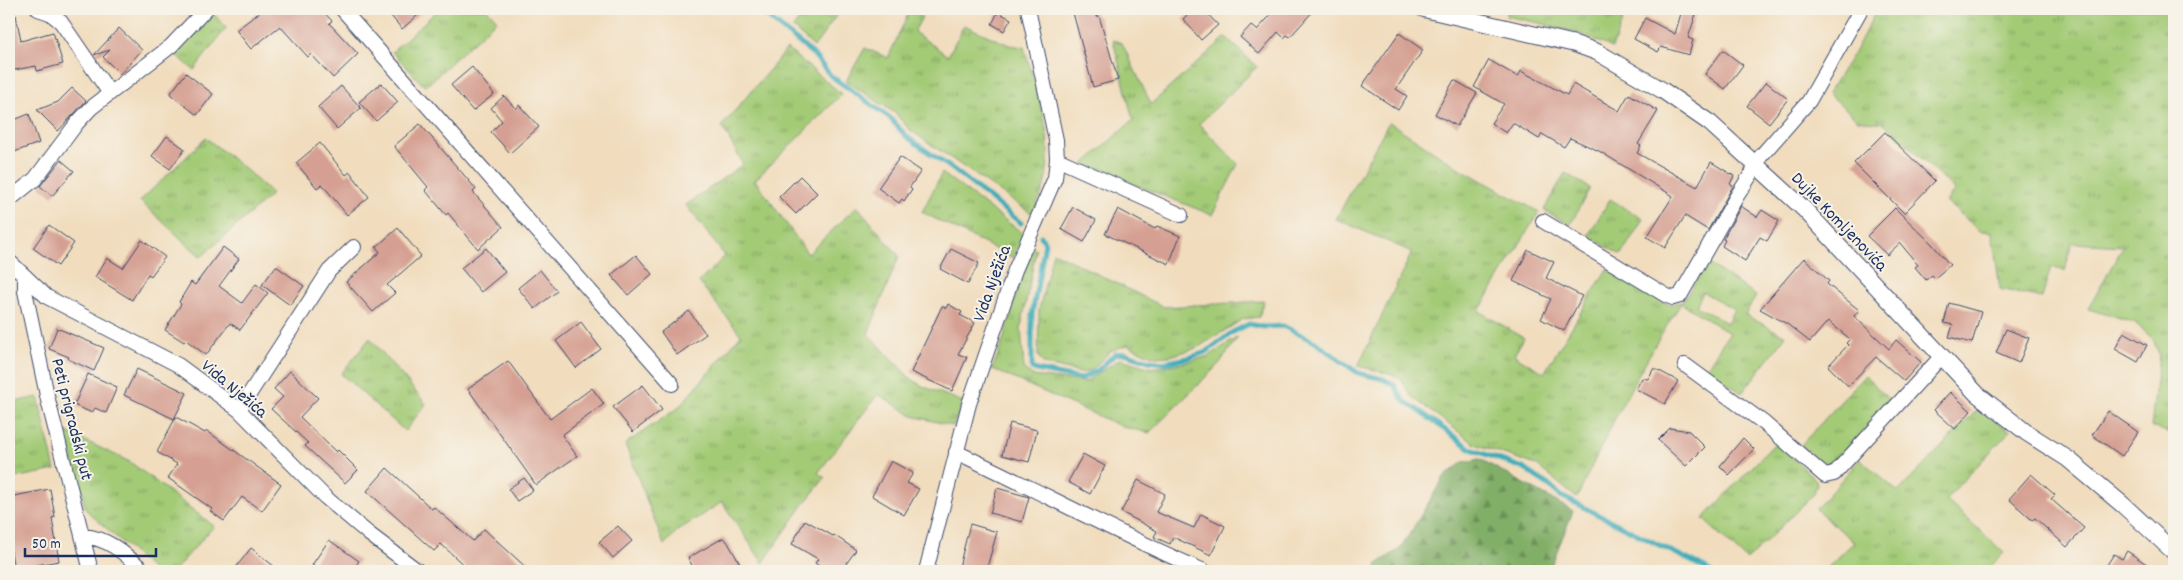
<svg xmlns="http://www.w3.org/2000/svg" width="2183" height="580" font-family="Dekko,sans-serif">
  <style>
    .grass { fill: url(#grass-tufts); stroke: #5f7d6a; fill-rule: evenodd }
    .forest { fill: url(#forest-firs); stroke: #4e6f62 }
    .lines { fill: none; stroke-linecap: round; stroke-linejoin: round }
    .stream { stroke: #3dacbb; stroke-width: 5 }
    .building { fill: #d5a093 }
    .minor-casing { stroke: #3b496c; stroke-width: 16 }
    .tertiary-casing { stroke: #3b496c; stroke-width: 18 }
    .path { stroke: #3b496c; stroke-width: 3; stroke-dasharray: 1 4; stroke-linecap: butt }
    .minor { stroke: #fff; stroke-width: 14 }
    .tertiary { stroke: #fff; stroke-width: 16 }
    .labels { text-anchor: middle; stroke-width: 4; stroke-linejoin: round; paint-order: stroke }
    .street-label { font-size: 18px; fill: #1b2f5e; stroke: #f7f3e8 }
  </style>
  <defs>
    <pattern id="grass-tufts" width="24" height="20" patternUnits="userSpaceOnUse" patternTransform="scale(1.25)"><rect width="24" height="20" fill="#a3cb76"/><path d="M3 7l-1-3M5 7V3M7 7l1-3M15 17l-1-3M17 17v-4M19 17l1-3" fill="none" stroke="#84a564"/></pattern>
    <pattern id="forest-firs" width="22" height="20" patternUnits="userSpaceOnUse" patternTransform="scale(1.25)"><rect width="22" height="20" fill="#82af67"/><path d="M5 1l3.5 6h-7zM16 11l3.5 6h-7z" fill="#6a8f58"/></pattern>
  </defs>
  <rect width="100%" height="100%" fill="#f7f3e8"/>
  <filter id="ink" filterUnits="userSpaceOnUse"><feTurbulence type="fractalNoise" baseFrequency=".02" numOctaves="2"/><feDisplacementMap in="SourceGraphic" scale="10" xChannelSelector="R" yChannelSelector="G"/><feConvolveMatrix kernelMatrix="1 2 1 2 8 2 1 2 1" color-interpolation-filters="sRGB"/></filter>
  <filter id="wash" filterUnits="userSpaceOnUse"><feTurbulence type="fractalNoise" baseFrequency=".0096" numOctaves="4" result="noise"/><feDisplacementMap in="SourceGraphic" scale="20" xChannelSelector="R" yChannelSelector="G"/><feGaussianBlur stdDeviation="1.12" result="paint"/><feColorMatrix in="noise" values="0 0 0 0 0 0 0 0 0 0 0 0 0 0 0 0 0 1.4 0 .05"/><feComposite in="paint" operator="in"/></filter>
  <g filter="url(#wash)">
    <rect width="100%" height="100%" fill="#f1ddbe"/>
    <path class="grass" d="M439 9H487L497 20 425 87 392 52Z
      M807 9H841L814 47 793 28Z
      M1508 9H1627L1612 48C1578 30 1543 24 1506 16Z
      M1877 9H2174V434L2151 427 2159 354 2153 339 2134 322 2088 309 2123 246 2072 243 2065 271 2051 267 2042 298 2000 289 1992 232 1980 231 1946 202 1955 190 1884 123 1858 120 1828 93 1855 51Z
      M909 12 922 17 914 32 948 56 964 25 1009 45 1024 47C1036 91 1057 139 1044 186 1042 195 1036 205 1032 214L910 130 895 113 846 81 865 48 888 58Z
      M214 14 226 28 194 70 175 54Z
      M1226 37 1257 67 1199 124 1238 164 1212 215 1084 164 1133 120 1113 40 1122 43 1151 104Z
      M787 49 842 94 755 180 808 254 857 206 899 256 868 334 908 376 920 385 963 402 953 426 913 416 878 394 818 473 825 478 806 501 763 563 722 502 677 531 664 545 625 444 678 408 741 335 699 282 725 256 686 205 743 164 722 126Z
      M1389 122 1459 168 1539 212 1479 311 1524 338 1514 355 1544 373 1607 269 1662 302 1670 304 1682 302 1708 263 1756 296 1745 315 1786 336 1742 393 1706 369 1729 333 1681 303C1641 365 1608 430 1577 498L1536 465 1475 444 1411 396 1402 381 1397 376 1358 366 1412 252 1336 219ZM1703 292 1734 309 1727 323 1696 306Z
      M206 138 244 168 272 194 201 257 140 201Z
      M942 173 1024 234 1013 258 922 212Z
      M1565 173 1590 188 1570 225 1544 210Z
      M1610 199 1643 219 1621 255 1588 236Z
      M1030 246 1036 250 1021 328 1024 369 1032 376 1085 382 1120 359 1151 368 1183 363 1209 356 1238 337 1219 364 1149 433 1123 427 992 369 1001 348Z
      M1053 252 1164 307 1264 301 1259 317 1243 319 1197 348 1170 356 1155 357 1127 345 1110 351 1092 370 1081 373 1044 364 1038 356 1039 310Z
      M370 338 426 404 405 431 341 374Z
      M1865 375 1890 401 1834 465 1824 466 1801 445Z
      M38 397 55 470 9 479V403Z
      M1978 409 2010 431 1946 499 2004 553 1986 571H1824L1854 542 1816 509 1860 459 1898 492Z
      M65 431 130 462 214 526 174 571H154L86 510Z
      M1776 442 1816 480 1817 485 1813 495 1747 560 1703 519Z"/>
    <path class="forest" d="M1480 459 1573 511 1549 571H1376L1377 564 1401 548 1444 477 1463 462Z"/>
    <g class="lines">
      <path class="stream" d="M758 9 813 54 831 76 889 117 907 137 954 170 1021 223
        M1041 236 1045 243 1032 315V369L1081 379 1098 370 1115 354 1125 353 1149 361 1163 363 1188 358 1206 352 1233 332 1249 324 1264 327 1283 326 1315 342 1358 373 1383 379 1394 385 1404 401 1418 410 1471 449 1523 468 1547 484 1561 496 1711 571"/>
    </g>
    <g id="blocks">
      <path class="building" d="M264 9H321L332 21 329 23 358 54 333 78 311 54 308 57 280 26 251 49 236 30Z
        M385 9H425L402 29Z
        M1072 9H1095L1097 17 1099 16 1118 80 1093 87Z
        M1194 9H1203L1218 25 1201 40 1183 19Z
        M1276 9H1315L1290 37 1287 35 1284 38 1278 32 1259 54 1240 37 1251 25 1257 30Z
        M1682 10 1696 14 1688 38 1693 40 1689 55 1661 47 1658 52 1634 39 1645 18 1675 34Z
        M998 12 1011 19 1004 31 992 24Z
        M9 15H16L21 41 53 32 63 64 37 71 36 66 9 71Z
        M119 28 142 50 120 74 103 57 110 50 94 55Z
        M1399 33 1423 50 1396 89 1407 96 1398 110 1362 86Z
        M1723 50 1743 65 1725 89 1705 74Z
        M1489 60 1518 77 1521 71 1567 95 1573 84 1619 111 1629 94 1658 111 1638 144 1641 146 1637 153 1697 187 1711 162 1734 176 1730 184 1733 186 1708 230 1685 216 1665 248 1647 237 1673 196 1599 151 1570 138 1564 147 1542 134 1539 139 1513 123 1506 133 1491 123 1504 104 1474 87Z
        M472 67 494 94 473 111 451 85Z
        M186 73 213 94 197 115 170 94Z
        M1454 80 1477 93 1457 126 1435 114Z
        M1766 82 1788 99 1769 123 1747 106Z
        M381 83 398 102 376 121 359 102Z
        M341 86 361 108 337 129 318 107Z
        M72 88 86 101 58 131 37 110 58 102Z
        M504 96 516 109 519 105 539 127 510 153 491 132 502 121 491 108Z
        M29 114 39 143 9 154V122Z
        M420 124 476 189 473 192 503 227 478 249 448 213 446 215 425 190 428 187 394 146Z
        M1885 132 1935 181 1904 213 1854 163Z
        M167 136 185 149 170 169 152 156Z
        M320 143 346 175 350 172 369 197 347 215 322 184 317 188 296 163Z
        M900 157 921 171 910 187 912 189 904 201 902 199 899 203 878 188Z
        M61 160 74 171 52 196 40 186Z
        M800 176 817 193 796 214 779 197Z
        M1741 206 1757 217 1762 210 1779 221 1767 241 1760 237 1745 261 1722 246 1725 240 1723 239Z
        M1073 207 1096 220 1084 242 1061 229Z
        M1895 208 1932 244 1950 265 1935 278 1932 275 1926 280 1915 267 1918 265 1900 243 1887 255 1867 236Z
        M1118 209 1155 229 1157 226 1180 236 1169 264 1105 234Z
        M49 225 74 243 58 266 33 248Z
        M398 228 421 256 387 285 395 293 373 312 346 282 380 252 376 247Z
        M142 240 165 257 151 276 148 274 132 300 95 277 107 258 123 268Z
        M223 247 239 259 219 286 242 303 256 284 268 293 240 330 230 323 206 355 186 340 184 342 165 330 181 304 179 302 191 282 195 285Z
        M486 248 505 272 481 292 461 268Z
        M951 249 979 263 968 284 940 269Z
        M1528 250 1554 262 1546 278 1582 296 1564 331 1541 319 1551 299 1513 281Z
        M636 255 652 274 628 295 611 275Z
        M1804 258 1829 281 1827 284 1859 310 1854 316 1889 349 1896 340 1921 362 1904 381 1876 357 1848 386 1828 366 1848 345 1846 343 1850 339 1828 321 1810 342 1787 324 1760 309Z
        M276 266 304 286 290 305 262 285Z
        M540 270 557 291 535 309 518 288Z
        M1949 303 1981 312 1972 343 1949 337 1953 325 1944 323Z
        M948 304 962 312 960 315 975 323 958 354 967 357 952 391 911 372 942 306 946 308Z
        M689 311 706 334 677 355 661 332Z
        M581 322 601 349 576 368 556 341Z
        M57 328 104 348 94 371 68 359 69 357 49 349Z
        M2006 329 2029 338 2019 363 1996 353Z
        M2124 332 2147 345 2138 362 2115 349Z
        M508 361 550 419 592 388 604 404 562 435 577 456 536 485 468 389Z
        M1654 368 1678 381 1665 404 1636 389 1642 378 1648 379Z
        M137 369 187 393 174 419 124 395Z
        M290 371 318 398 300 417 336 452 338 450 358 470 345 483 305 446 308 443 271 409 283 397 274 389Z
        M88 374 117 387 106 413 95 408 92 413 74 405Z
        M643 385 662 410 633 432 613 407Z
        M1950 392 1971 411 1955 429 1934 410Z
        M2108 411 2138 432 2122 456 2092 435Z
        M176 417 205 433 207 431 281 484 262 511 242 497 224 521 210 511 212 509 168 478 177 464 157 452Z
        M1010 423 1037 430 1029 462 1002 455Z
        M1670 428 1689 431 1705 447 1686 466 1658 440Z
        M1743 438 1754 449 1729 475 1720 466Z
        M1083 454 1105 466 1090 494 1068 482Z
        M891 461 913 473 907 483 919 489 904 515 872 496Z
        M387 468 432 509 434 507 473 541 484 529 530 571H470L441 544 434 551 367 491Z
        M2031 474 2055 495 2051 499 2084 528 2067 547 2035 518 2032 520 2009 499Z
        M524 478 533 490 517 501 508 489Z
        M1138 480 1165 494 1156 512 1194 528 1201 514 1225 526 1211 555 1173 537 1170 544 1154 537 1157 531 1121 512Z
        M997 488 1029 497 1022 522 990 513Z
        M50 489 55 517 52 518 59 561 14 569 9 541V497Z
        M805 520 833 536 834 535 856 550 841 571H826L815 563 818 559 792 544Z
        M970 524 997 532 986 571H958Z
        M618 526 632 541 613 558 599 542Z
        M723 538 727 541 744 571H695L688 558Z
        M329 540 359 561 352 571H320L312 565Z
        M251 548 280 571H233Z
        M2127 551 2157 571H2103L2114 554 2122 559Z"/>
    </g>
  </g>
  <g filter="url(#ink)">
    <use href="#blocks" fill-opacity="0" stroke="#3b496c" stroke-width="1"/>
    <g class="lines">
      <defs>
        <path id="minor" d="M38 9 50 13 61 22 109 92
          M342 9 672 384
          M1057 159 1181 215
          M9 200 35 179 77 123 91 108 171 46 206 9
          M1543 221 1667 296 1673 298 1680 296 1737 196 1757 165 1760 157 1809 101 1861 9
          M9 261 47 297 178 365 239 410 325 497 369 534 418 571
          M25 276V291L48 400 91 571
          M1685 365 1764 423 1825 476 1834 474 1941 357
          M239 410 329 271 354 247
          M956 452C1039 491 1120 535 1204 571
          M83 536C109 538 125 554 144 571
          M926 571 969 404 1015 270 1055 178 1057 159 1056 140 1028 9"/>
        <path id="tertiary" d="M1424 9 1575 44 1597 52 1662 90 1710 123 1804 209 1977 394 2027 433 2068 459 2123 505 2174 552"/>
      </defs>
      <use href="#minor" class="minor-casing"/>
      <use href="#tertiary" class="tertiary-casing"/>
      <path class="path" d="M1399 9 1410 13"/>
      <use href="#minor" class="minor"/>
      <use href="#tertiary" class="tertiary"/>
    </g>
  </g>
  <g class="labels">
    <g class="street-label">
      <text transform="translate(1840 221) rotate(46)" y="6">Dujke Komljenovića</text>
      <text transform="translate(991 283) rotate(-70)" y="6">Vida Nježića</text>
      <text transform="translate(235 388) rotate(40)" y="6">Vida Nježića</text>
      <text transform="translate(73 419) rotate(76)" y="6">Peti prigradski put</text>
    </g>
  </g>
  <rect width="2183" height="580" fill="none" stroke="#f7f3e8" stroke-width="30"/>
  <path d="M25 548v8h131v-8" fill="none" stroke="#1b2f5e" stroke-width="2.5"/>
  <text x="32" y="548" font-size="15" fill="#1b2f5e" stroke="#f7f3e8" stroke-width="4" paint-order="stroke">50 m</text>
</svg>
